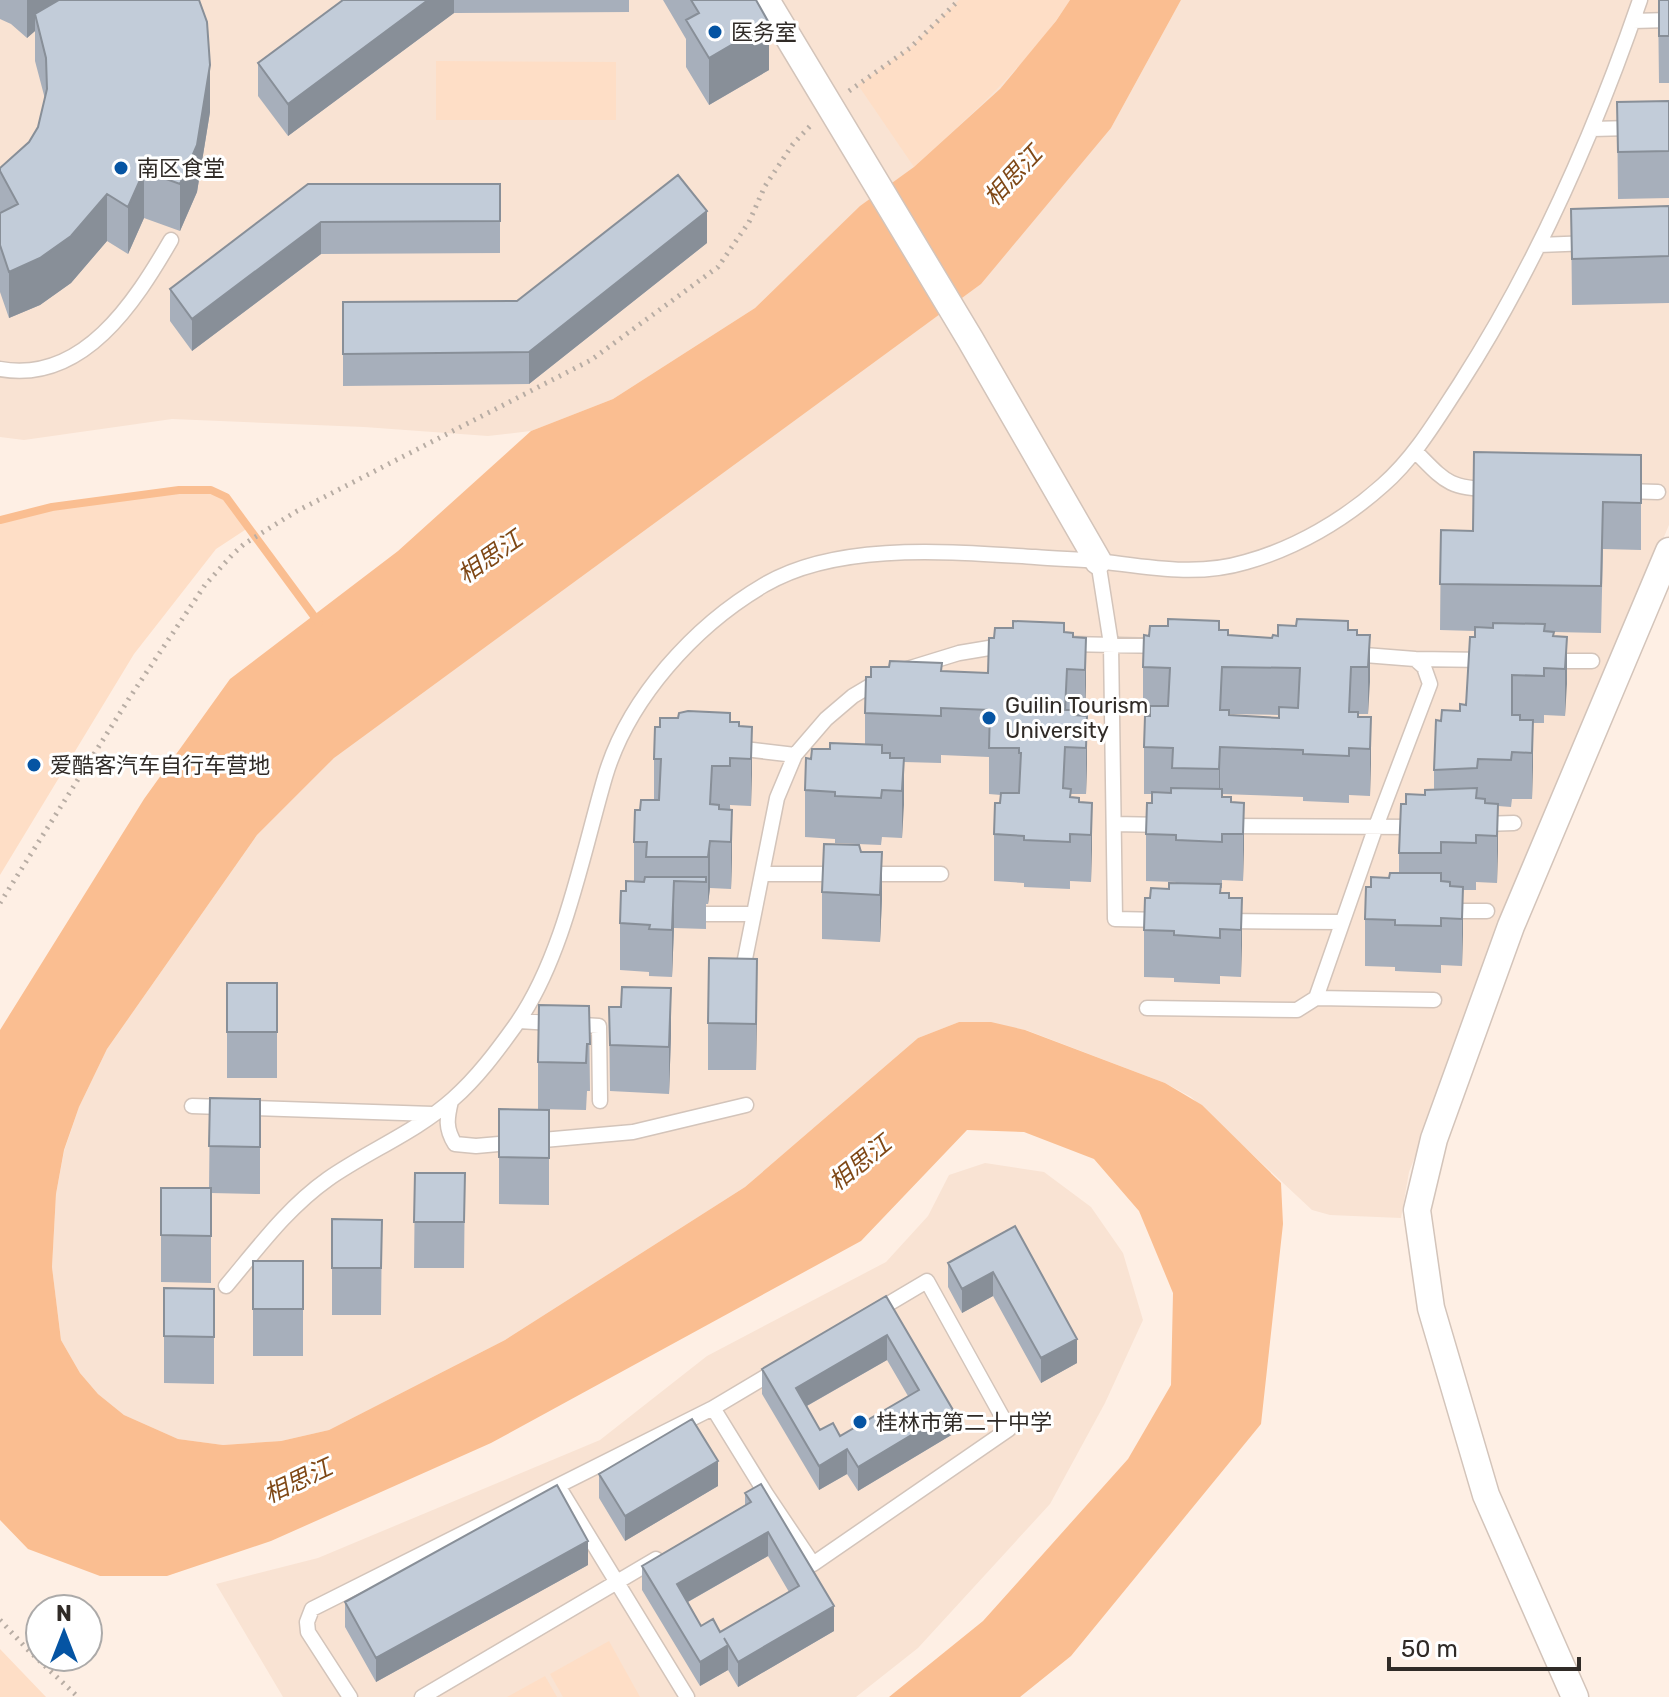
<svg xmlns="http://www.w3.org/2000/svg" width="1669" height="1697" font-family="Rubik,'Noto Sans SC',sans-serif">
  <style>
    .built { fill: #f9e3d3 }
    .green { fill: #fedec6 }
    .water { fill: #fabe91 }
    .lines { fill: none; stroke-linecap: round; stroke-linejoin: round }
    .stream { stroke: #fabe91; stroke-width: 8 }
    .lane-casing { stroke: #d3c4ba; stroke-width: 17 }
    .street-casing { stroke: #d3c4ba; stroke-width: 29 }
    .path { stroke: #b8ada4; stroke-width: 5; stroke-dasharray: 2 6; stroke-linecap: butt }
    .lane { stroke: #fff; stroke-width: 14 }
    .street { stroke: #fff; stroke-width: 26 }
    .wall { fill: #a7afbb; fill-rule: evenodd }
    .shaded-wall { fill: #888f98 }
    .building { fill: #c2ccd9; stroke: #888f98; stroke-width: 2; fill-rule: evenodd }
    .poi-dot { fill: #0554a3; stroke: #fff; stroke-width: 3 }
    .labels { text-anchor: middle; stroke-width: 6; stroke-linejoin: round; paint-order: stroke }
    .poi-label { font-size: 22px; fill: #302b27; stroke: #fff; text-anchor: start }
    .water-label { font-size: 24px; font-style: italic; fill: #7f4816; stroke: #fff }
  </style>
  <rect width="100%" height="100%" fill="#feefe4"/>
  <path class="built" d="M0 0H1070L1056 21 1000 89 1111 128 1181 0H1669V525L1605 677 1409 1172 1401 1218 1330 1215 1312 1210 1191 1097 1165 1083 1026 1030 959 1022 918 1038 745 1187 505 1340 329 1430 281 1441 223 1445 178 1439 124 1415 98 1394 80 1373 61 1340 52 1267 56 1194 64 1151 79 1107 107 1049 257 835 334 758 860 207 755 308 613 399 531 431 488 436 364 427 172 419 24 440 0 437Z
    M985 1163 1044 1172 1091 1207 1123 1253 1143 1320 1105 1403 1050 1504 918 1648 856 1697H283L216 1584 318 1558 600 1440 707 1356 886 1262 928 1216 949 1175Z"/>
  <path class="green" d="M959 0H1070C1028 65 971 115 914 167L858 85 910 48Z
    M436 61 616 62V120H436Z
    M204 489C227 491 235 511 248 528L216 549 134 654 0 875V520L52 507Z
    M609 1641 640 1697H563L550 1674Z
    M0 1649 46 1697H0Z
    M545 1676 557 1697H507Z"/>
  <path class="water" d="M1070 0H1181L1111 128 981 284 334 758 257 835 107 1049 79 1107 64 1150 56 1194 52 1267 61 1340 80 1373 98 1394 124 1415 178 1439 223 1445 281 1441 329 1430 505 1340 745 1187 918 1038 959 1022H991L1025 1030 1165 1083 1202 1105 1281 1183 1283 1224 1261 1424 1071 1656 1020 1697H889L983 1621 1128 1459 1171 1385 1173 1293 1139 1211 1094 1159 1024 1132 967 1130 861 1241 491 1443 271 1541 167 1576H100L28 1549 0 1520V1030L144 799 230 679 398 551 531 431 613 399 755 308 860 206 914 167 1000 89 1056 21Z"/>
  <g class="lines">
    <path class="stream" d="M0 520 52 507 179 490H211L226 497 319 623"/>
    <defs>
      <path id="lane" d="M1633 21 1669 20
        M1592 129 1669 127
        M1539 245 1590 243
        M0 369C83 384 135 302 171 240
        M1415 451C1444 480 1448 489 1492 489
        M1625 491 1658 492
        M1098 561 1111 644 1115 919 1163 920
        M1068 644 1163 646
        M1415 659 1487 660
        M1548 661H1592
        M907 669 959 653 1007 645
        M736 748 795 755
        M1114 824 1165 825
        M1482 824 1514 823
        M1226 826 1417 827
        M762 874H842
        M862 874H941
        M1447 911H1487
        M686 914H754
        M1224 921 1342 922
        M743 969 777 798 795 755 826 719 853 696 880 680
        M1316 998 1375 829 1430 684 1424 667 1415 659 1352 654
        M1147 1008 1297 1010 1316 998 1434 1000
        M519 1021 599 1026 600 1101
        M451 1101C447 1118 445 1128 455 1144L476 1146 633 1132 746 1105
        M192 1106 433 1114
        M927 1281 1009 1429 813 1564 766 1494 713 1408Z
        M226 1286C258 1248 287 1208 328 1179 368 1151 416 1132 453 1099 477 1078 497 1051 515 1026 563 959 582 856 605 777 628 699 694 626 764 585 838 541 952 552 1035 557 1056 559 1077 559 1098 561 1149 567 1196 577 1246 562 1296 548 1344 520 1383 485 1415 457 1437 419 1460 384 1537 264 1594 134 1640 0
        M558 1486 687 1697
        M350 1697 308 1632 307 1622 312 1609 713 1408
        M422 1697 656 1559"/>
      <path id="street" d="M766 0 970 339 1098 561
        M1575 1697 1486 1495 1431 1308 1417 1210 1434 1139 1511 926 1669 551"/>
    </defs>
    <use href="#lane" class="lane-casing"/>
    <use href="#street" class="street-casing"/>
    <path class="path" d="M849 91 910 48 959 0
      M0 903 130 697 205 585 232 555 244 544 297 511 591 360 718 267 749 222 765 186 793 144 812 124
      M0 1620 27 1649 78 1697"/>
    <use href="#lane" class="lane"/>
    <use href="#street" class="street"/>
  </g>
  <path class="wall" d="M0 0H199L210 112 197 192 180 231 144 218 128 254 107 241 71 283 40 305 9 318 0 292V168L29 142 38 127 45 99 35 61V31L27 38 11 24 0 19Z
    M343 0H629V12L454 13 288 136 258 96V63Z
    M663 0H756L769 70 709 105 686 67V39Z
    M1658 0H1669V83H1659Z
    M1669 101V198L1618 199 1617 102Z
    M308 184H500V253L321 254 192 351 170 321V289Z
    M1669 206V303L1572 305 1571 209Z
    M707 243 529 384 343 386V302L517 301Z
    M1641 455V550L1603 549 1601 633 1554 632V636L1567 637 1565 716 1544 715V723H1533L1532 799H1512L1511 807 1498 806 1497 883 1476 882V890H1463L1462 966 1441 965V973L1395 971V967L1365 966V919L1371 887 1399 873V853L1406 804 1434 790V770L1441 721 1460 711 1466 705 1475 631 1440 630 1441 530 1473 531Z
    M1219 630 1228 635 1272 638 1278 636 1348 630 1357 635H1370L1368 714H1358V717H1371L1370 796 1349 795V803L1303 801V797L1222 794V797L1231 802 1244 803 1243 881 1222 880V888H1221V893L1229 898H1242L1241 977 1220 976V984L1174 982V978L1144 977V930L1150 898 1169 889 1176 882 1146 881V834L1152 803V794H1144V747L1150 714H1143V667L1149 636ZM1229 714 1279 715V718L1229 715Z
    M1064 632 1073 637 1086 638 1085 716 1087 763 1086 794H1071V797L1079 802 1092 803 1091 882 1070 881V889L1024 887V883L994 881V834L1001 795 989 794V757L941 755V763L904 762 902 838 882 837 881 845 835 843V839L805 837V790L811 759 830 749 865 744V713L871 677 942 671 988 673Z
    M730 722 739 726 752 727 751 806 730 805 732 857 731 889 710 888 708 904H706V929L674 928 672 977 649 976V972L620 970V923L626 891 634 882V842L640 810 654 800V759Z
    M859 845 882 899 880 942 822 939V892Z
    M227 983H277V1078H227Z
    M589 1006 590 1091H587L586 1110 538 1109V1062Z
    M757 1006 756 1070H708V1023Z
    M609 1007 671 1035 669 1094 610 1091Z
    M210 1098 260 1099V1194L211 1193V1283L161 1282V1188H209Z
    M499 1109 549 1110V1205L499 1204Z
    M415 1173H465L464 1268H414Z
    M332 1219 382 1220 381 1315H332Z
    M1015 1226 1077 1363 1041 1383 993 1296 962 1313 948 1287V1263Z
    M253 1261H303V1356H253Z
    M164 1288 214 1289V1384L164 1383Z
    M886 1296 953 1434 858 1491 847 1474 819 1490 762 1394V1369ZM887 1360 908 1396 840 1436 820 1430 807 1406Z
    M599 1474 718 1486 625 1541 599 1498Z
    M745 1493 834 1631 738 1687 728 1670 700 1686 642 1590V1566L745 1505ZM768 1556 789 1592 720 1632 701 1626 688 1602Z
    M588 1565 376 1682 345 1627V1602Z"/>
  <path class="shaded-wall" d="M27 0H71L35 14V31L27 38Z
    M428 0H454V13L288 136V104Z
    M769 23V70L709 105V58Z
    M210 65V112L197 192 180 231V184Z
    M144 171V218L128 254V207Z
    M107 194V241L71 283 40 305 9 318V272Z
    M707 211V243L529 384V352Z
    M321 222V254L192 351V319Z
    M1370 635V682L1368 714V667Z
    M1567 637V684L1565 716V669Z
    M1086 638V685L1085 717V670Z
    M1087 716V763L1086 794V748Z
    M1371 717V764L1370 796V749Z
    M1533 720V767L1532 799V753Z
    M752 727V774L751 806V759Z
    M1220 747V794L1219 816V769Z
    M904 758V805L902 838V791Z
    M1092 803V849L1091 882V835Z
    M1244 803V849L1243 881V834Z
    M1498 804V851L1497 883V836Z
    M732 810V857L731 889V842Z
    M710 841V888L708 904V857Z
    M882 852V899L880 942V895Z
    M674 881V928L672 977V930Z
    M1463 887V934L1462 966V919Z
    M1242 898V945L1241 977V930Z
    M757 959V1006L756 1070V1024Z
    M671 988V1035L669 1094V1047Z
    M993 1272V1296L962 1313V1289Z
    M887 1335V1360L796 1412V1388Z
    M1077 1339V1363L1041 1383V1358Z
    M953 1410V1434L858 1491V1467Z
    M847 1449V1474L819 1490V1466Z
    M718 1461V1486L625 1541V1516Z
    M768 1532V1556L677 1608V1584Z
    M588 1541V1565L376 1682V1658Z
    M834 1606V1631L738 1687V1662Z
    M728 1645V1670L700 1686V1662Z"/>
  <path class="building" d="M59 0H199L207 22 210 65 197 145 180 184 144 171 128 207 107 194 71 236 40 258 9 272 0 245V213L18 204 0 171V168L29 142 38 127 47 89 46 58 35 14Z
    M343 0H428L288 104 258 63Z
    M691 0H756L769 23 709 58 686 20 699 13Z
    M1659 0H1669V36H1659Z
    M1669 101V151L1618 152 1617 102Z
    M678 175 707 211 529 352 343 354V302L517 301Z
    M308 184H500V221L321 222 192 319 170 289Z
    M1669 206V256L1572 259 1571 209Z
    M1474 452 1641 455V503L1603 502 1601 586 1440 584 1441 530 1473 531Z
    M1168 619 1219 621V630H1228V635L1272 638 1273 635 1278 636V625L1296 626 1297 619 1348 621V630H1357V635H1370L1368 667H1351L1349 712H1358V717H1371L1370 749 1349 748V756L1303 754V750L1220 747 1219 769 1172 768 1173 748 1144 747 1145 716H1150V706H1168L1170 668 1143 667 1144 635 1149 636 1150 626H1168ZM1222 667 1300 668 1298 708 1279 707V718L1229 715V710H1220Z
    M1013 621 1064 623V632L1073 633V637L1086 638 1085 670 1067 669 1065 710H1074V715L1087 716 1086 748 1065 747 1063 788 1071 789 1070 797 1079 798V802L1092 803 1091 835 1070 834V842L1024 840V836L994 834 995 803H1000L1001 793H1019L1021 753H1019V748H989L990 710 941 708V716L865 713 866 677H871V667H889L890 661 942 663 941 671 988 673 989 638H994L995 628H1013Z
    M1493 623 1545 624 1544 631 1554 632 1553 636 1567 637 1565 669 1544 668V676L1512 675V715H1520V720H1533L1532 753 1512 752 1511 760 1478 759 1477 768 1434 770 1436 720 1441 721 1442 710 1460 711V704L1466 705 1470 637H1475V627L1493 628Z
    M688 711 730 713V722H739V726L752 727 751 759 730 758V766H712L710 804 719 805V809L732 810 731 842 710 841 708 857H646L647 842H634L635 810H640L641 800H659L661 759H654L655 727H660V718H678L679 713Z
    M830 743 882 745V753H890V758H904L902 791 882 790 881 798 835 796V792L805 790 806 758 811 759 812 749H830Z
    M1171 788 1222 789V797H1231V802L1244 803 1243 834H1222V842L1176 840V835L1146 834 1147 803H1152V792L1171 793Z
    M1477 788 1476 798 1485 799V803L1498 804 1497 836 1476 835V843L1441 842V853H1399L1401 804H1406V794L1425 795V790Z
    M824 844 859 845 861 852H882L880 895 822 892Z
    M1390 873H1441V881L1450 882V886L1463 887 1462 919 1441 918V926L1395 925V920L1365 919 1366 887H1371V877L1389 878Z
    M645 877H706V882L674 881 672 930 649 929 650 925 620 923 621 891H626V881L644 882Z
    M1169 883 1221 884 1220 893H1229V898H1242L1241 930 1220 929V938L1174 935V931L1144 930 1145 898H1150L1151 888 1169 889Z
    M709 958 757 959 756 1024 708 1023Z
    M227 983H277V1032H227Z
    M622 987 671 988 669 1047 610 1045 609 1007H621Z
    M539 1005 589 1006 590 1044H587L586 1063 538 1062Z
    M210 1098 260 1099V1147L209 1146Z
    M499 1109 549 1110V1158L499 1157Z
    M415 1173H465L464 1222H414Z
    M161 1188H211V1236L161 1235Z
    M332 1219 382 1220 381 1268H332Z
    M1015 1226 1077 1339 1041 1358 993 1272 962 1289 948 1263Z
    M253 1261H303V1309H253Z
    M164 1288 214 1289V1337L164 1336Z
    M886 1296 953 1410 858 1467 847 1449 819 1466 762 1369ZM887 1335 919 1390 840 1436 833 1423 820 1430 796 1388Z
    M692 1419 718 1461 625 1516 599 1474Z
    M761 1484 834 1606 738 1662 724 1638 728 1645 700 1662 642 1566 751 1502 745 1493ZM768 1532 799 1586 720 1632 713 1619 701 1626 677 1584Z
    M557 1485 588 1541 376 1658 345 1602Z"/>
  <g class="poi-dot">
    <circle cx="715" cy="32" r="8"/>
    <circle cx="121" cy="168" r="8"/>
    <circle cx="989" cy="718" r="8"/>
    <circle cx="34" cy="765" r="8"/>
    <circle cx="860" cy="1422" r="8"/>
  </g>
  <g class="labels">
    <g class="poi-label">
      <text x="731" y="40">医务室</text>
      <text x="137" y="176">南区食堂</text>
      <text x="1005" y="713">Guilin Tourism<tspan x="1005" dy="25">University</tspan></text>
      <text x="50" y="773">爱酷客汽车自行车营地</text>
      <text x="876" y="1430">桂林市第二十中学</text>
    </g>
    <g class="water-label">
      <text transform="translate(1013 176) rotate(-47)" y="8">相思江</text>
      <text transform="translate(490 557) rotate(-35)" y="8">相思江</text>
      <text transform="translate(860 1163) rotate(-39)" y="8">相思江</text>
      <text transform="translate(298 1481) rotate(-25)" y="8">相思江</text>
    </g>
  </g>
  <g transform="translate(64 1633)"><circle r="38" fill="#ffffff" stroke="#acaaa9" stroke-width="2"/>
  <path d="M0-6L14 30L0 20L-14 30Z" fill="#0554a3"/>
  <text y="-12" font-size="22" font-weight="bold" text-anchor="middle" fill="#302b27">N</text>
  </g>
  <path d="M1389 1657v12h190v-12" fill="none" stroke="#302b27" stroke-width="4"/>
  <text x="1401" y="1657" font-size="24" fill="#302b27" stroke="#ffffff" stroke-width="6" paint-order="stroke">50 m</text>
</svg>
